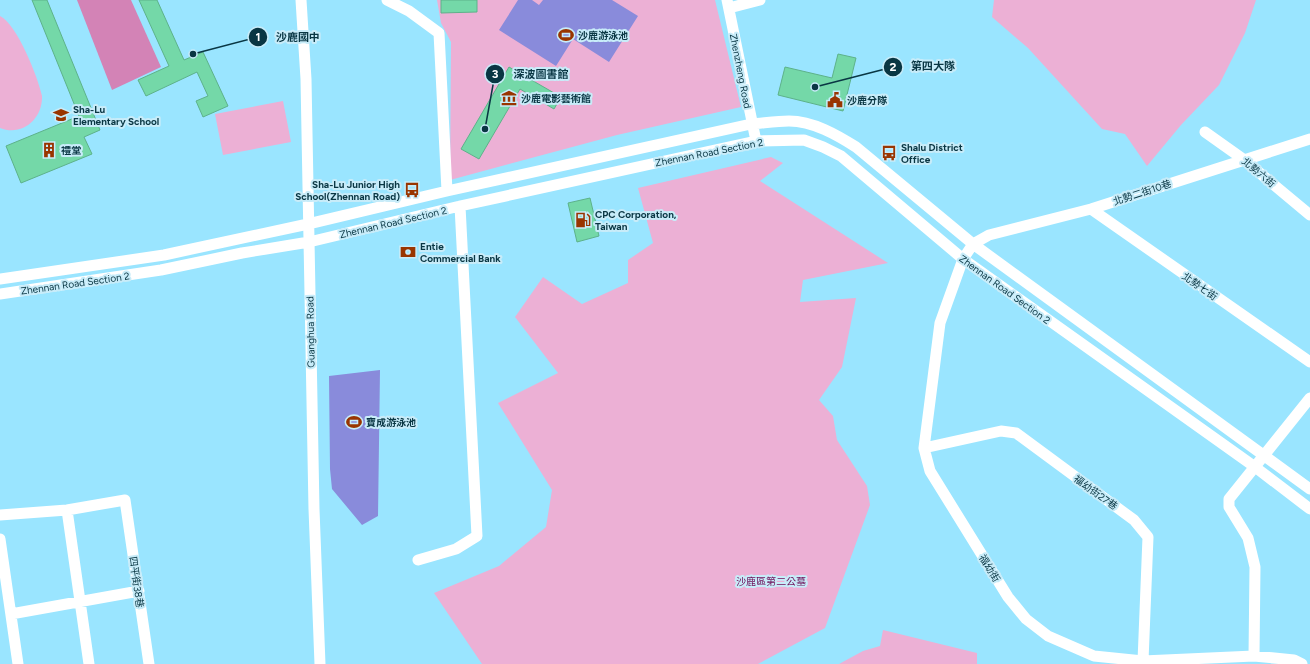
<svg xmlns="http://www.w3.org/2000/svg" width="1310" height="664" font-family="Figtree,'Noto Sans TC',sans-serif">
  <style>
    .green { fill: #ecb0d5 }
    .forest { fill: #d383b6 }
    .water { fill: #898bdb }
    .building { fill: #74d8a8; stroke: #5db28a }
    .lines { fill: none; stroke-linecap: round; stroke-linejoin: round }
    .minor { stroke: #fff; stroke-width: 11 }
    .labels { text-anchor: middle; stroke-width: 4; stroke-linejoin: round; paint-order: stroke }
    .poi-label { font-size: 10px; font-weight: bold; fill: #093643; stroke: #c8ecf9; text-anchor: start }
    .street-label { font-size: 10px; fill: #093643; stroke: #c8ecf9 }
    .park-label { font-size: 10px; fill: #6e0d56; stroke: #c8ecf9 }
    .leader { fill: none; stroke: #093643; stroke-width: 1.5 }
    .callout-dot { fill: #093643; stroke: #c8ecf9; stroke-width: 1.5 }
    .mark-label { font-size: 12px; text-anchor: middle; font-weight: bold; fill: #fff }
    .callout-label { font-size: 11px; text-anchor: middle; font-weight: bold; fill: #093643; stroke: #c8ecf9; stroke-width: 4; stroke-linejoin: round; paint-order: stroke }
  </style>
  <rect width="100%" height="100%" fill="#9ae5ff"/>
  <path class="green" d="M437 0H715L741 107 617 135 450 180 451 42 441 23Z
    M994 0H1256L1245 33 1219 85 1181 125 1147 166 1125 134 1102 129 1028 48 992 17Z
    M0 16C17 24 38 77 42 96 43 119 22 137 0 128Z
    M283 101 291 142 223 155 215 114Z
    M771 157 783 163 760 181 888 263 803 280 800 302 856 298 842 367 819 400 833 416 837 440 867 486 870 505 825 628 758 664H482L434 593 499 566 546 527 552 490 498 403 558 373 515 317 543 277 582 304 628 283V260L653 243 638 188Z
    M883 630 977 653V664H839L863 651 880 646Z"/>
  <path class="forest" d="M77 0H131L161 67 112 90Z"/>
  <path class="water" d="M518 0H532L539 5 543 0H612L638 16 609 62 573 39 556 66 499 30Z
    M380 370 378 516 362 525 332 489 330 469 329 376Z"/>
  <path class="building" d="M32 0H47L100 130 84 137 92 154 21 183 6 146 79 116Z
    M139 0H157L184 60 203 52 228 106 203 117 196 101 208 96 197 72 146 96 138 80 169 66Z
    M441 0H477V12L441 13Z
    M838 54 856 58 843 111 778 95 785 67 832 78Z
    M509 67 561 97 554 109 520 89 479 159 461 149Z
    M590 198 599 236 577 242 568 203Z"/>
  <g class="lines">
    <path class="minor" d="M301 0 306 79 314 509 320 664
      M387 0 409 11 439 33 447 191
      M727 0 756 141
      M729 8 760 0
      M1205 132 1243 159 1310 215
      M1091 209 1310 362
      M0 279 164 255 308 224 447 191 751 124C764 123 777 121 789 121 813 121 837 135 856 147L973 244 1310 489
      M0 294 161 270 242 253 309 242 460 206 756 141 804 140 823 147 841 156 963 259 1255 467 1310 509
      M924 448 1001 431 1016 433 1134 520 1148 537 1143 661
      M67 510 89 664
      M0 515 67 510 125 500 149 664
      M0 539 18 664
      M418 560 456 549 477 536 460 206
      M11 614 139 591
      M1254 656 1255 567 1248 538 1229 507V499L1310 398
      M1302 664 1294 660 1254 656 1143 661 1094 656 1048 636 1026 619 1008 597 930 471 924 448 940 323 963 259 973 244 989 235 1091 209 1310 139"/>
  </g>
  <defs>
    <symbol id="stadium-bare" viewBox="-9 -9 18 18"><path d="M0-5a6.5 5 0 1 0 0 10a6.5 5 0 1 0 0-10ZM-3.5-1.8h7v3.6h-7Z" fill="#993500" stroke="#c8ecf9" stroke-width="2.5" paint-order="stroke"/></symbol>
    <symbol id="museum-bare" viewBox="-9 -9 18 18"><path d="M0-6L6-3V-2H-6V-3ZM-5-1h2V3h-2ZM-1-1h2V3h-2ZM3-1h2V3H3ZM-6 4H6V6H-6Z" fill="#993500" stroke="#c8ecf9" stroke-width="2.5" paint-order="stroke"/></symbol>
    <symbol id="civic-bare" viewBox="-9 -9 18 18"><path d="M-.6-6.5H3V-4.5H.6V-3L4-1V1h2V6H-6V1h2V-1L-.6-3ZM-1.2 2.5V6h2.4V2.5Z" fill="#993500" stroke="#c8ecf9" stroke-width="2.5" paint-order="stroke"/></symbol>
    <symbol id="school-bare" viewBox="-9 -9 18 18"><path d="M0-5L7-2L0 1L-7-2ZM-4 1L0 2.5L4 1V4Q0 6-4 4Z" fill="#993500" stroke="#c8ecf9" stroke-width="2.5" paint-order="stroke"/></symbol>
    <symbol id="building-bare" viewBox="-9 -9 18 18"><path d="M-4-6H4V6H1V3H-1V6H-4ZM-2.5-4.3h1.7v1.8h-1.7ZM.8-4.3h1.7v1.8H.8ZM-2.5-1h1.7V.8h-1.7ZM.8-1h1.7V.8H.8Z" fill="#993500" stroke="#c8ecf9" stroke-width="2.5" paint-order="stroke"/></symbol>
    <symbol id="bus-bare" viewBox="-9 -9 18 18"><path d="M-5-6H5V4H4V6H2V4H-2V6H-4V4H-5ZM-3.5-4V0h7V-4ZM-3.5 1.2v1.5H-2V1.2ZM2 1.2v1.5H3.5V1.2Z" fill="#993500" stroke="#c8ecf9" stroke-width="2.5" paint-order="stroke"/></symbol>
    <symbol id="fuel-bare" viewBox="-9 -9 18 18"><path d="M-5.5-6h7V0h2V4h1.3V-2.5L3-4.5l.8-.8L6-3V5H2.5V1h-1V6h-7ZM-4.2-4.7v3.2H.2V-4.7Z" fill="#993500" stroke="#c8ecf9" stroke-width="2.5" paint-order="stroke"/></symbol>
    <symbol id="bank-bare" viewBox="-9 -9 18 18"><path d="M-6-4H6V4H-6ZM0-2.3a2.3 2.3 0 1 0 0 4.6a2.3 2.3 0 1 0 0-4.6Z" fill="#993500" stroke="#c8ecf9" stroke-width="2.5" paint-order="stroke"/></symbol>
  </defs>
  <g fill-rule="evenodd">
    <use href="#stadium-bare" x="555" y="24" width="22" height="22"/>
    <use href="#museum-bare" x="498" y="87" width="22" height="22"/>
    <use href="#civic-bare" x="824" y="89" width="22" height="22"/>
    <use href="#school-bare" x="50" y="104" width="22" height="22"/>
    <use href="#building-bare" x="38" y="139" width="22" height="22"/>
    <use href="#bus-bare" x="878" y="142" width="22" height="22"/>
    <use href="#bus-bare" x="401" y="179" width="22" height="22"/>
    <use href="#fuel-bare" x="572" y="209" width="22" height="22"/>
    <use href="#bank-bare" x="397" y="241" width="22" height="22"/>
    <use href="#stadium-bare" x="343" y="411" width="22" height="22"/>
  </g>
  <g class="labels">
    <g class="poi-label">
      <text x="578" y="39">沙鹿游泳池</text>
      <text x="521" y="102">沙鹿電影藝術館</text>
      <text x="847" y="104">沙鹿分隊</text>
      <text x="73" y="113">Sha-Lu<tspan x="73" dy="12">Elementary School</tspan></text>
      <text x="901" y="151">Shalu District<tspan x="901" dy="12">Office</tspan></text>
      <text x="61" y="154">禮堂</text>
      <text x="400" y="188" text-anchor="end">Sha-Lu Junior High<tspan x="400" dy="12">School(Zhennan Road)</tspan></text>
      <text x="595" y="218">CPC Corporation,<tspan x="595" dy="12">Taiwan</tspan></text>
      <text x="420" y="250">Entie<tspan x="420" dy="12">Commercial Bank</tspan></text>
      <text x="366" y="426">寶成游泳池</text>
    </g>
    <g class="street-label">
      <text transform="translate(741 71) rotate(79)" y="4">Zhenzheng Road</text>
      <text transform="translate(709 152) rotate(-11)" y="4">Zhennan Road Section 2</text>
      <text transform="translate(1259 172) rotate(40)" y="4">北勢六街</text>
      <text transform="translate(1142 192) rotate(-18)" y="4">北勢二街10巷</text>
      <text transform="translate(393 222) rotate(-13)" y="4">Zhennan Road Section 2</text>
      <text transform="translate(75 283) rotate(-8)" y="4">Zhennan Road Section 2</text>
      <text transform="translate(1200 286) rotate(35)" y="4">北勢七街</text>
      <text transform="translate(1005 289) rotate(36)" y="4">Zhennan Road Section 2</text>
      <text transform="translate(310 332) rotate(-91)" y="4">Guanghua Road</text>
      <text transform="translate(1096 492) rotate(36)" y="4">福幼街27巷</text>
      <text transform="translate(990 568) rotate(59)" y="4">福幼街</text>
      <text transform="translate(137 582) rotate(82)" y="4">四平街38巷</text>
    </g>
    <g class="park-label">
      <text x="771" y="585">沙鹿區第二公墓</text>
    </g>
  </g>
  <path class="leader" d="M193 54L258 37M815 87L893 67M485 129L495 74"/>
  <g class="callout-dot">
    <circle cx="193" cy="54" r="4"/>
    <circle cx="815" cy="87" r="4"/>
    <circle cx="485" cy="129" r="4"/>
    <circle cx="258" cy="37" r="10"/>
    <circle cx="893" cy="67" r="10"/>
    <circle cx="495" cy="74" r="10"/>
  </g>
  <g class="mark-label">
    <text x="258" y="41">1</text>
    <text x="893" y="71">2</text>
    <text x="495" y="78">3</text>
  </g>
  <g class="callout-label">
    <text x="298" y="41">沙鹿國中</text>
    <text x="933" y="70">第四大隊</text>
    <text x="541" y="78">深波圖書館</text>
  </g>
</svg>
